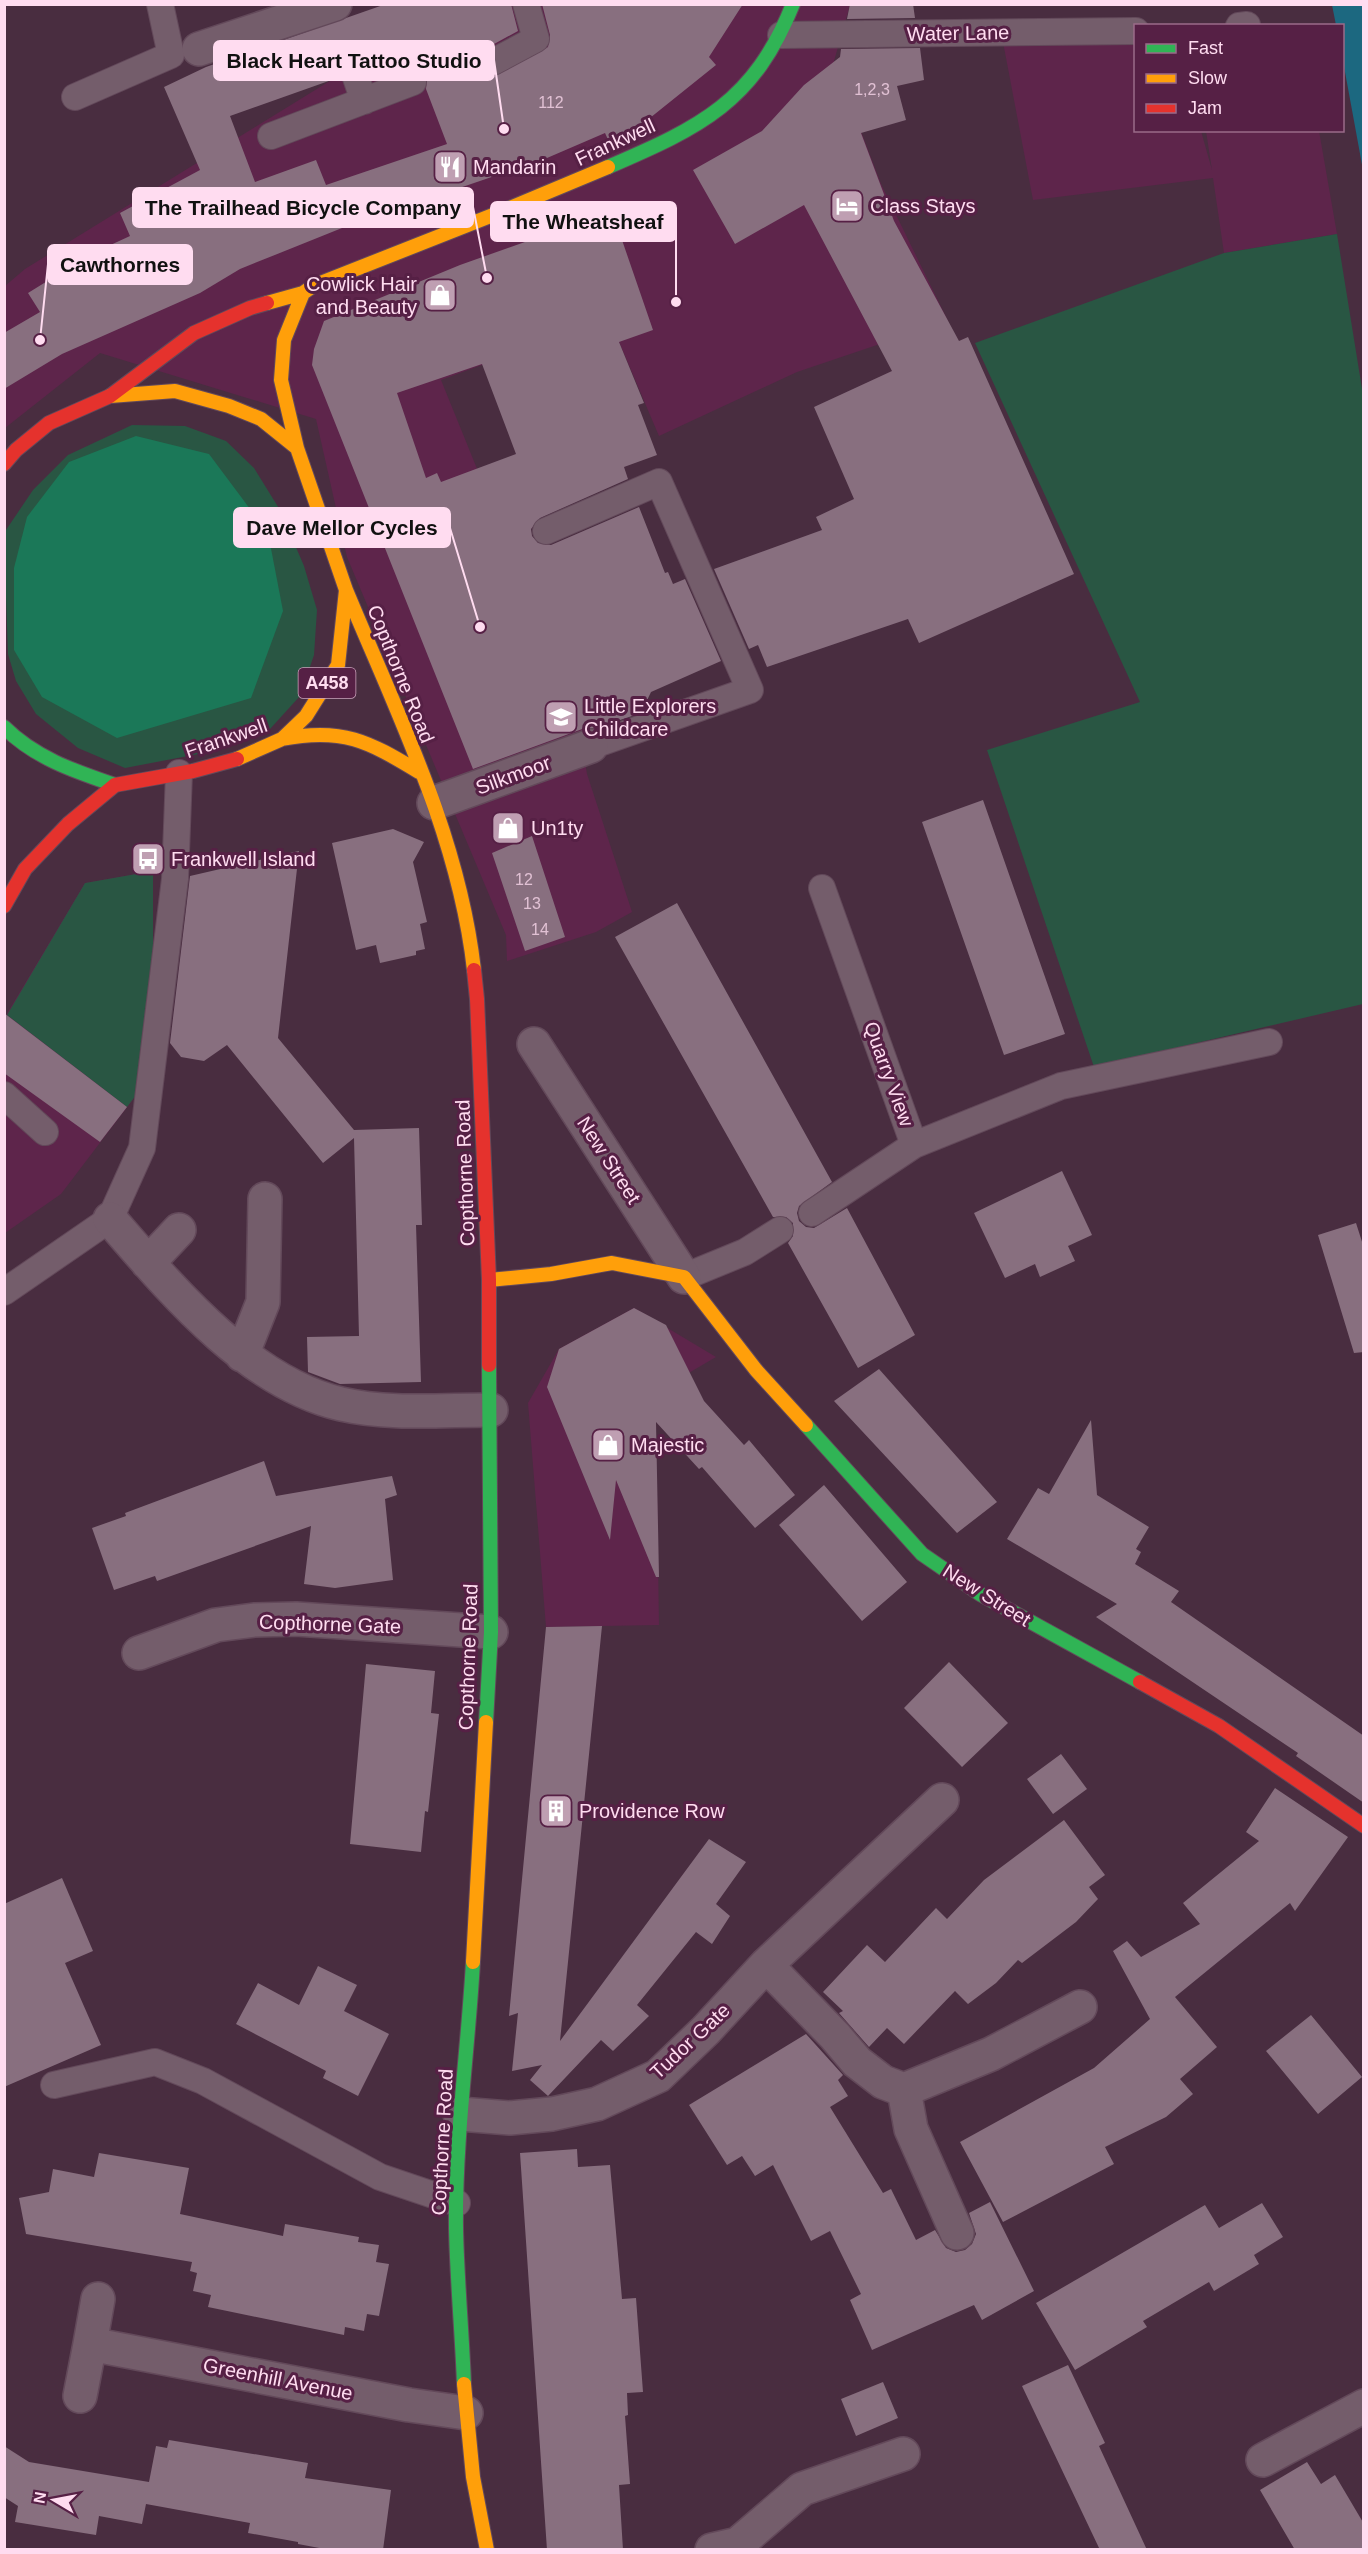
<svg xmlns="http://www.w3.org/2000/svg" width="1368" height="2554" font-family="Arial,sans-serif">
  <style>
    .built { fill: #5e254b }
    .green { fill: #295643 }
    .forest { fill: #1b7858 }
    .water { fill: #1c6880 }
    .building { fill: #886f7f; fill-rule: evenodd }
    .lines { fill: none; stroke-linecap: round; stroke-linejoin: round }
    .lane-casing { stroke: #63495a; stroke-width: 28 }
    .street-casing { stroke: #63495a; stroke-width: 36 }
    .fast-casing { stroke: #63495a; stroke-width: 16 }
    .slow-casing { stroke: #63495a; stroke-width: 16 }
    .jam-casing { stroke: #63495a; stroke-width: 16 }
    .lane { stroke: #745d6b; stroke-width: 26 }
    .street { stroke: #745d6b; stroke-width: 33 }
    .fast { stroke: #30b455; stroke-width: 14 }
    .slow { stroke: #ff9f0a; stroke-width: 14 }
    .jam { stroke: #e5322d; stroke-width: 14 }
    .labels { text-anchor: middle; stroke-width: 6; stroke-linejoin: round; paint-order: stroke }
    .number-label { font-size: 16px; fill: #e1c1d4 }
    .shield { fill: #562045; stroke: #cca4bd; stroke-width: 1.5 }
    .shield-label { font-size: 18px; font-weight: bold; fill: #ffdcf0 }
    .street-label { font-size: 20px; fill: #ffdcf0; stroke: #562045 }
    .poi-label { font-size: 20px; fill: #ffdcf0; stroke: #562045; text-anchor: start }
    .leader { fill: none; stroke: #ffdcf0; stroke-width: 2 }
    .callout-dot { fill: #ffdcf0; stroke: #562045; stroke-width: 2 }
    .callout { fill: #ffdcf0; stroke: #ffdcf0; stroke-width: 2 }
    .callout-label { font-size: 21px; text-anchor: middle; font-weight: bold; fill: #111 }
  </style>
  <rect width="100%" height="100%" fill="#492d40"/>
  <path class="built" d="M453 5H850L834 61 881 184 948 321 797 372 659 436 619 342 498 359 441 380 553 656 582 645 613 726 581 738 587 774 632 912 596 932 507 961 506 935 347 557 316 419 100 353 5 428V286L25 269Z
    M1135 40 1136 130 1201 131 1212 170 1206 131H1319L1337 234 1224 253 1213 178 1033 200 1003 42Z
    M153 871 137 1094 61 1194 5 1233V1017L85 883Z
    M634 1308 716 1357 634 1405 657 1494 659 1625 546 1627 528 1403 559 1349Z"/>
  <path class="green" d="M1337 234 1364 401 1363 1004 1094 1067 987 750 1140 702 975 343 1224 253Z
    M132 425 185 426 226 441 254 468 280 510 304 566 317 610 314 655 300 696 270 729 214 751 125 768 78 748 36 714 16 681 8 654 5 569 6 530 33 490 68 455Z
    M153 871V995L137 1094 127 1107 7 1015 85 883Z"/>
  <path class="forest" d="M136 436 209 454 268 533 283 611 251 698 117 738 42 697 14 650V568L27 517 69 462Z"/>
  <path class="water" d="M1332 5H1363V170L1343 61 1342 26 1336 25Z"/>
  <path class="building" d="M386 4H511L518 31 485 49 478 61 480 70 486 75 493 77 548 47 550 35 542 4H743L709 57 716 65 630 134 610 144 605 133 547 158 342 228 240 269 200 293 62 354 4 389V333L40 312 28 293 91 254 130 236 120 213 200 170 164 87 206 67ZM412 52 418 68 427 77 426 89 447 144 326 185 316 160 255 182 230 116 340 77 339 69 349 58 357 57 364 61 368 67Z
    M850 4H913L915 18 847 19Z
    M920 48 924 80 897 86 906 120 861 133 894 221 959 341 968 337 1074 574 919 643 908 619 767 667 758 645 749 649 714 569 822 530 816 517 854 499 814 407 892 371 804 205 735 244 693 170 762 131 804 85 840 57 841 49Z
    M612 211 653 330 619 342 644 403 638 405 657 455 624 467 628 479 540 518 531 529 532 536 538 543 551 545 639 507 665 573 668 572 673 584 685 579 721 661 651 692 641 713 596 728H585L473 769 312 365 314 349 324 321 460 265ZM482 364 516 454 441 482 437 473 426 478 397 393Z
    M983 800 1065 1034 1004 1055 922 822Z
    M393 829 424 842 413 862 427 922 420 924 425 949 416 951V955L380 963 376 945 356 950 332 843Z
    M532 836 565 937 525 951 492 853Z
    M299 851 278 1038 354 1130 419 1128 422 1225H416L421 1382 340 1384 308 1372 307 1337 359 1336 354 1138 323 1163 227 1045 204 1061 181 1057 170 1043 190 876Z
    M677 903 832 1182 799 1206 797 1213 799 1221 806 1227 814 1228 847 1208 915 1335 858 1368 788 1243 793 1236V1223L786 1217H773L615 937Z
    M4 1013 127 1107 100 1142 4 1073Z
    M1062 1171 1092 1235 1068 1246 1075 1261 1040 1277 1035 1264 1005 1278 974 1213Z
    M1356 1223 1364 1248V1352L1354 1353 1318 1235Z
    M634 1308 666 1325 704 1401 744 1445 749 1440 795 1495 755 1528 702 1467 699 1469 656 1422 659 1577H656L616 1480 610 1540 547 1387 559 1349Z
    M879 1369 997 1502 957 1533 834 1401Z
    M1091 1420 1097 1495 1149 1527 1136 1549 1141 1552 1135 1564 1179 1591 1171 1602 1364 1736V1803L1296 1756 1298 1753 1096 1617 1117 1604 1007 1539 1038 1488 1049 1494Z
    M264 1461 276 1496 392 1476 397 1495 385 1499 393 1580 335 1588 304 1584 311 1526 157 1581 155 1576 114 1590 92 1528 126 1516 125 1513Z
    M824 1485 907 1582 862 1621 779 1525Z
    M602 1626 560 2041 709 1839 746 1862 716 1904 730 1916 712 1944 696 1932 637 2005 649 2016 613 2051 601 2040 548 2096 530 2080 542 2065 512 2071 518 2013 509 2016 546 1627Z
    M949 1662 1008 1723 962 1767 904 1708Z
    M366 1664 435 1671 431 1713 439 1714 428 1812 425 1811 421 1852 350 1844Z
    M1061 1754 1087 1789 1053 1814 1027 1779Z
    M1275 1788 1348 1837 1295 1911 1290 1903 1175 1997 1217 2047 1180 2079 1193 2094 1166 2117 1105 2147 1114 2164 1003 2222 960 2142 1094 2068 1150 2019 1113 1951 1127 1941 1141 1957 1200 1924 1183 1903 1259 1841 1246 1832Z
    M1064 1820 1105 1875 1089 1887 1098 1899 1076 1922 1022 1963 1018 1960 996 1983 968 2004 955 1991 904 2044 887 2028 869 2047 839 2013 843 2011 823 1992 867 1945 885 1962 936 1908 947 1919 984 1880Z
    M62 1878 93 1951 65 1963 101 2045 4 2087V1904Z
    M318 1966 357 1985 344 2011 389 2034 358 2096 323 2078 326 2071 236 2024 258 1983 299 2005Z
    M1311 2015 1362 2077 1318 2114 1266 2051Z
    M806 2034 843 2075 838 2080 848 2096 830 2107 883 2193 891 2189 916 2240 935 2230 946 2248 956 2252 965 2250 972 2244 976 2234 969 2213 990 2202 1034 2291 982 2320 974 2305 872 2350 850 2300 861 2294 830 2231 811 2241 773 2165 755 2176 742 2156 727 2165 689 2105Z
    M577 2149 578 2167 610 2165 622 2299 636 2298 643 2392 627 2393 628 2415 625 2416 630 2484 619 2485 623 2550H547L520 2153Z
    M99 2153 189 2168 180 2214 283 2236 285 2224 359 2237 358 2242 379 2245 376 2262 389 2264 379 2316 367 2314 364 2331 345 2327 344 2335 208 2307 211 2295 193 2291 197 2273 190 2271 192 2262 26 2234 19 2198 49 2192 53 2169 94 2177Z
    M1262 2203 1283 2237 1254 2255 1259 2264 1214 2291 1209 2282 1143 2321 1147 2327 1075 2370 1036 2303 1205 2205 1219 2228Z
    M1068 2365 1105 2443 1099 2446 1147 2550H1100L1022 2386Z
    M883 2382 898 2418 856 2436 841 2399Z
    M169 2440 308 2463 305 2478 391 2490 383 2550H330L298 2544V2542L248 2533 250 2523 146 2504 142 2524 99 2516 96 2535 15 2522 18 2506 4 2497V2446L29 2462 149 2482 156 2446 167 2448Z
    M1307 2462 1321 2484 1335 2475 1364 2524V2550H1295L1260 2490Z"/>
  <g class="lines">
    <defs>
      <path id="lane" d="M1239 26 1247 25
        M781 35 1136 31
        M493 62 536 39 526 4
        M354 72 364 101
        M75 97 171 55 160 4
        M271 136 413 82
        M546 531 659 482 750 690 591 746
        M4 1095 45 1132
        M914 1145 1061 1086 1269 1042
        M812 1213 914 1145 822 888
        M684 1277 745 1252 780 1230
        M4 1292 110 1219 142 1148 175 879 179 773
        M54 2085 155 2062 203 2081 380 2177 457 2203"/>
      <path id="street" d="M199 49 335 4
        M434 803 591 746
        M534 1044 684 1277
        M110 1219C170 1288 247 1382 341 1404 389 1415 441 1410 491 1410
        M148 1263 179 1230
        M242 1355 263 1302 265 1199
        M139 1653 216 1625 254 1620 296 1619 491 1632
        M766 1965 835 2036 857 2062 883 2082 904 2090 991 2054 1080 2007
        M904 2090 911 2129 957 2233
        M460 2114 510 2118 552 2114 597 2104 658 2076 706 2030 766 1965 942 1800
        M98 2299 90 2344 409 2405 466 2413
        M80 2396 90 2344
        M1263 2460 1364 2406
        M712 2550 738 2544 802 2489 903 2454"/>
      <path id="fast" d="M608 167C701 127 754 102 793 4
        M4 727C35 758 74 771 115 785
        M806 1425 922 1554 980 1594 1140 1682
        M486 1722 491 1632 489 1365
        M464 2384C462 2332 457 2279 456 2228 455 2139 468 2050 473 1962"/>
      <path id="slow" d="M267 303 303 293 313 286 493 215 608 167
        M110 396 175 391 229 406 261 419 297 448
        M346 590C397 713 459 836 474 970
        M282 739C342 727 368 741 419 772
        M237 759 282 739 306 716 338 665 346 590 297 448 281 380 284 340 303 293
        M489 1280 551 1274 612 1263 684 1277 756 1370 806 1425
        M473 1962 486 1722
        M464 2384 473 2477 487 2550"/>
      <path id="jam" d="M4 464 16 450 49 423 110 396 194 333 250 308 267 303
        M4 906 25 869 68 824 115 785 193 771 237 759
        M474 970 477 999 489 1280V1365
        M1140 1682 1219 1726 1364 1826"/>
    </defs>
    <use href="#lane" class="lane-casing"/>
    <use href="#street" class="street-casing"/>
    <use href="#fast" class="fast-casing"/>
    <use href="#slow" class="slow-casing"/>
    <use href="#jam" class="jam-casing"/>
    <use href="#lane" class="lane"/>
    <use href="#street" class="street"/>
    <use href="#fast" class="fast"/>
    <use href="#slow" class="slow"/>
    <use href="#jam" class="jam"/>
  </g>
  <defs>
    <symbol id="restaurant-square" viewBox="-11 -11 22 22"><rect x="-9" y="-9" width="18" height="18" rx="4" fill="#bf9fb2" stroke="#562045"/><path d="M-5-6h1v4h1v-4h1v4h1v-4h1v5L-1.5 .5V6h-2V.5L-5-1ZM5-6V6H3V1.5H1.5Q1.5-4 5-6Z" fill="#fff"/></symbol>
    <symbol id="hotel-square" viewBox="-11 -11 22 22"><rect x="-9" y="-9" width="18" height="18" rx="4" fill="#bf9fb2" stroke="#562045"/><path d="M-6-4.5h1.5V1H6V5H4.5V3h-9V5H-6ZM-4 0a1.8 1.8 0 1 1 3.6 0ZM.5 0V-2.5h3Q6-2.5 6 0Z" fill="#fff"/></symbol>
    <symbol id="shop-square" viewBox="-11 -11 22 22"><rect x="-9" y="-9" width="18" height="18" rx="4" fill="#bf9fb2" stroke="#562045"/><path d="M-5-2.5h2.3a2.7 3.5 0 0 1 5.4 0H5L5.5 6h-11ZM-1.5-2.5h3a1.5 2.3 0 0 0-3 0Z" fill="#fff"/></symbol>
    <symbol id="school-square" viewBox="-11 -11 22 22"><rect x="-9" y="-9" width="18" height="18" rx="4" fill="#bf9fb2" stroke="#562045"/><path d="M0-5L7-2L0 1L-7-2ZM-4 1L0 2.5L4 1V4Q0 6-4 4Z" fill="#fff"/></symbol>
    <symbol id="bus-square" viewBox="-11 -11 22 22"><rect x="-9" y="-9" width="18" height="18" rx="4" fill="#bf9fb2" stroke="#562045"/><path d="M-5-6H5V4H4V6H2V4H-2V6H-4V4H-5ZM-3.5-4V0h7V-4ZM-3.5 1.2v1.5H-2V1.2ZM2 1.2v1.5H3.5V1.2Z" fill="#fff"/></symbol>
    <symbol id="building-square" viewBox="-11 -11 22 22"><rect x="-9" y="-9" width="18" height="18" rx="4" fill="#bf9fb2" stroke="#562045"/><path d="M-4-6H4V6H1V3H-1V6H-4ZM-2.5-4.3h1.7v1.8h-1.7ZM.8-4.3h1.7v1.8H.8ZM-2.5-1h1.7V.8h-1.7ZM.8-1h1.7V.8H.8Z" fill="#fff"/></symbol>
  </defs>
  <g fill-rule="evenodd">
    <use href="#restaurant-square" x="431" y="148" width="38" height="38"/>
    <use href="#hotel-square" x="828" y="187" width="38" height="38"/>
    <use href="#shop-square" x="421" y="276" width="38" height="38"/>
    <use href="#school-square" x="542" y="698" width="38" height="38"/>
    <use href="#shop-square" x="489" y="809" width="38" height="38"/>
    <use href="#bus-square" x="129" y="840" width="38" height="38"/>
    <use href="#shop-square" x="589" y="1426" width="38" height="38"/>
    <use href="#building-square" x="537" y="1792" width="38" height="38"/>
  </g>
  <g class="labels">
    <g class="number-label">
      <text x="872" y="95">1,2,3</text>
      <text x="551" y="108">112</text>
      <text x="524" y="885">12</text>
      <text x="532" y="909">13</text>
      <text x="540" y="935">14</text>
    </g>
    <rect class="shield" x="298.5" y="668" width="57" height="30" rx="4.5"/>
    <g class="shield-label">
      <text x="327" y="689">A458</text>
    </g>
    <g class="street-label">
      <text transform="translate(958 33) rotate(-1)" y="7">Water Lane</text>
      <text transform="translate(615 142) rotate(-25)" y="7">Frankwell</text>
      <text transform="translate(401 674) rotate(68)" y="7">Copthorne Road</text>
      <text transform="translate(226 738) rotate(-19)" y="7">Frankwell</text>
      <text transform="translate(513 775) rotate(-20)" y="7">Silkmoor</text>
      <text transform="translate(889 1074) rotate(70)" y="7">Quarry View</text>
      <text transform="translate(609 1160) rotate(57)" y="7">New Street</text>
      <text transform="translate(465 1173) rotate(-92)" y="7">Copthorne Road</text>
      <text transform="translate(987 1595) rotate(32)" y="7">New Street</text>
      <text transform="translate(330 1624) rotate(2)" y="7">Copthorne Gate</text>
      <text transform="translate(468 1657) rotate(-88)" y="7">Copthorne Road</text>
      <text transform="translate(690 2041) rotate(-43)" y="7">Tudor Gate</text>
      <text transform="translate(442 2142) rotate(-87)" y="7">Copthorne Road</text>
      <text transform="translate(278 2379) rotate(11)" y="7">Greenhill Avenue</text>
    </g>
    <g class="poi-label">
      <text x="473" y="174">Mandarin</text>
      <text x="870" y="213">Class Stays</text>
      <text x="417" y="291" text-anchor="end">Cowlick Hair<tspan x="417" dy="23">and Beauty</tspan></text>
      <text x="584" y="713">Little Explorers<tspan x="584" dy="23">Childcare</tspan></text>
      <text x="531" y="835">Un1ty</text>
      <text x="171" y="866">Frankwell Island</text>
      <text x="631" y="1452">Majestic</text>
      <text x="579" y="1818">Providence Row</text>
    </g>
  </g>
  <path class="leader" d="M504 129L494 60M487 278L473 207M676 302L676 222M40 340L48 264M480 627L450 528"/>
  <g class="callout-dot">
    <circle cx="504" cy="129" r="6"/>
    <circle cx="487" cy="278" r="6"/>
    <circle cx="676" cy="302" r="6"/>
    <circle cx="40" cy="340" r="6"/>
    <circle cx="480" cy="627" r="6"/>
  </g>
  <g class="callout">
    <rect x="214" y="41" width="280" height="39" rx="6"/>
    <rect x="133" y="188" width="340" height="39" rx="6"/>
    <rect x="491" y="202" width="185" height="39" rx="6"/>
    <rect x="48" y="245" width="144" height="39" rx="6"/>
    <rect x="234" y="508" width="216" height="39" rx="6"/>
  </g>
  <g class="callout-label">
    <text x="354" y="68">Black Heart Tattoo Studio</text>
    <text x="303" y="215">The Trailhead Bicycle Company</text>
    <text x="583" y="229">The Wheatsheaf</text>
    <text x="120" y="272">Cawthornes</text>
    <text x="342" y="535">Dave Mellor Cycles</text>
  </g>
  <rect width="1368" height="2554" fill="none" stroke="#ffdcf0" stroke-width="12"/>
  <rect x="1134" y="24" width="210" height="108" fill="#562045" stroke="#9a6b89" stroke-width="1.5"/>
  <rect x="1146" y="44" width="30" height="9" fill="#30b455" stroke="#9a6b89" stroke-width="1.5"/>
  <text x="1188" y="54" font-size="18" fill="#ffdcf0">Fast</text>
  <rect x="1146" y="74" width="30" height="9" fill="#ff9f0a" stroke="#9a6b89" stroke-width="1.5"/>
  <text x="1188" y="84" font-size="18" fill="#ffdcf0">Slow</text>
  <rect x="1146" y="104" width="30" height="9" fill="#e5322d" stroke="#9a6b89" stroke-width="1.5"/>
  <text x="1188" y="114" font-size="18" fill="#ffdcf0">Jam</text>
  <g transform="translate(54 2500) rotate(280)" stroke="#562045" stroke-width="4.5" paint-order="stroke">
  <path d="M0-4.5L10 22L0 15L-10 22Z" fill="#ffdcf0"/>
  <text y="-9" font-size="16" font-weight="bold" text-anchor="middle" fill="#ffdcf0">N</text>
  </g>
</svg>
